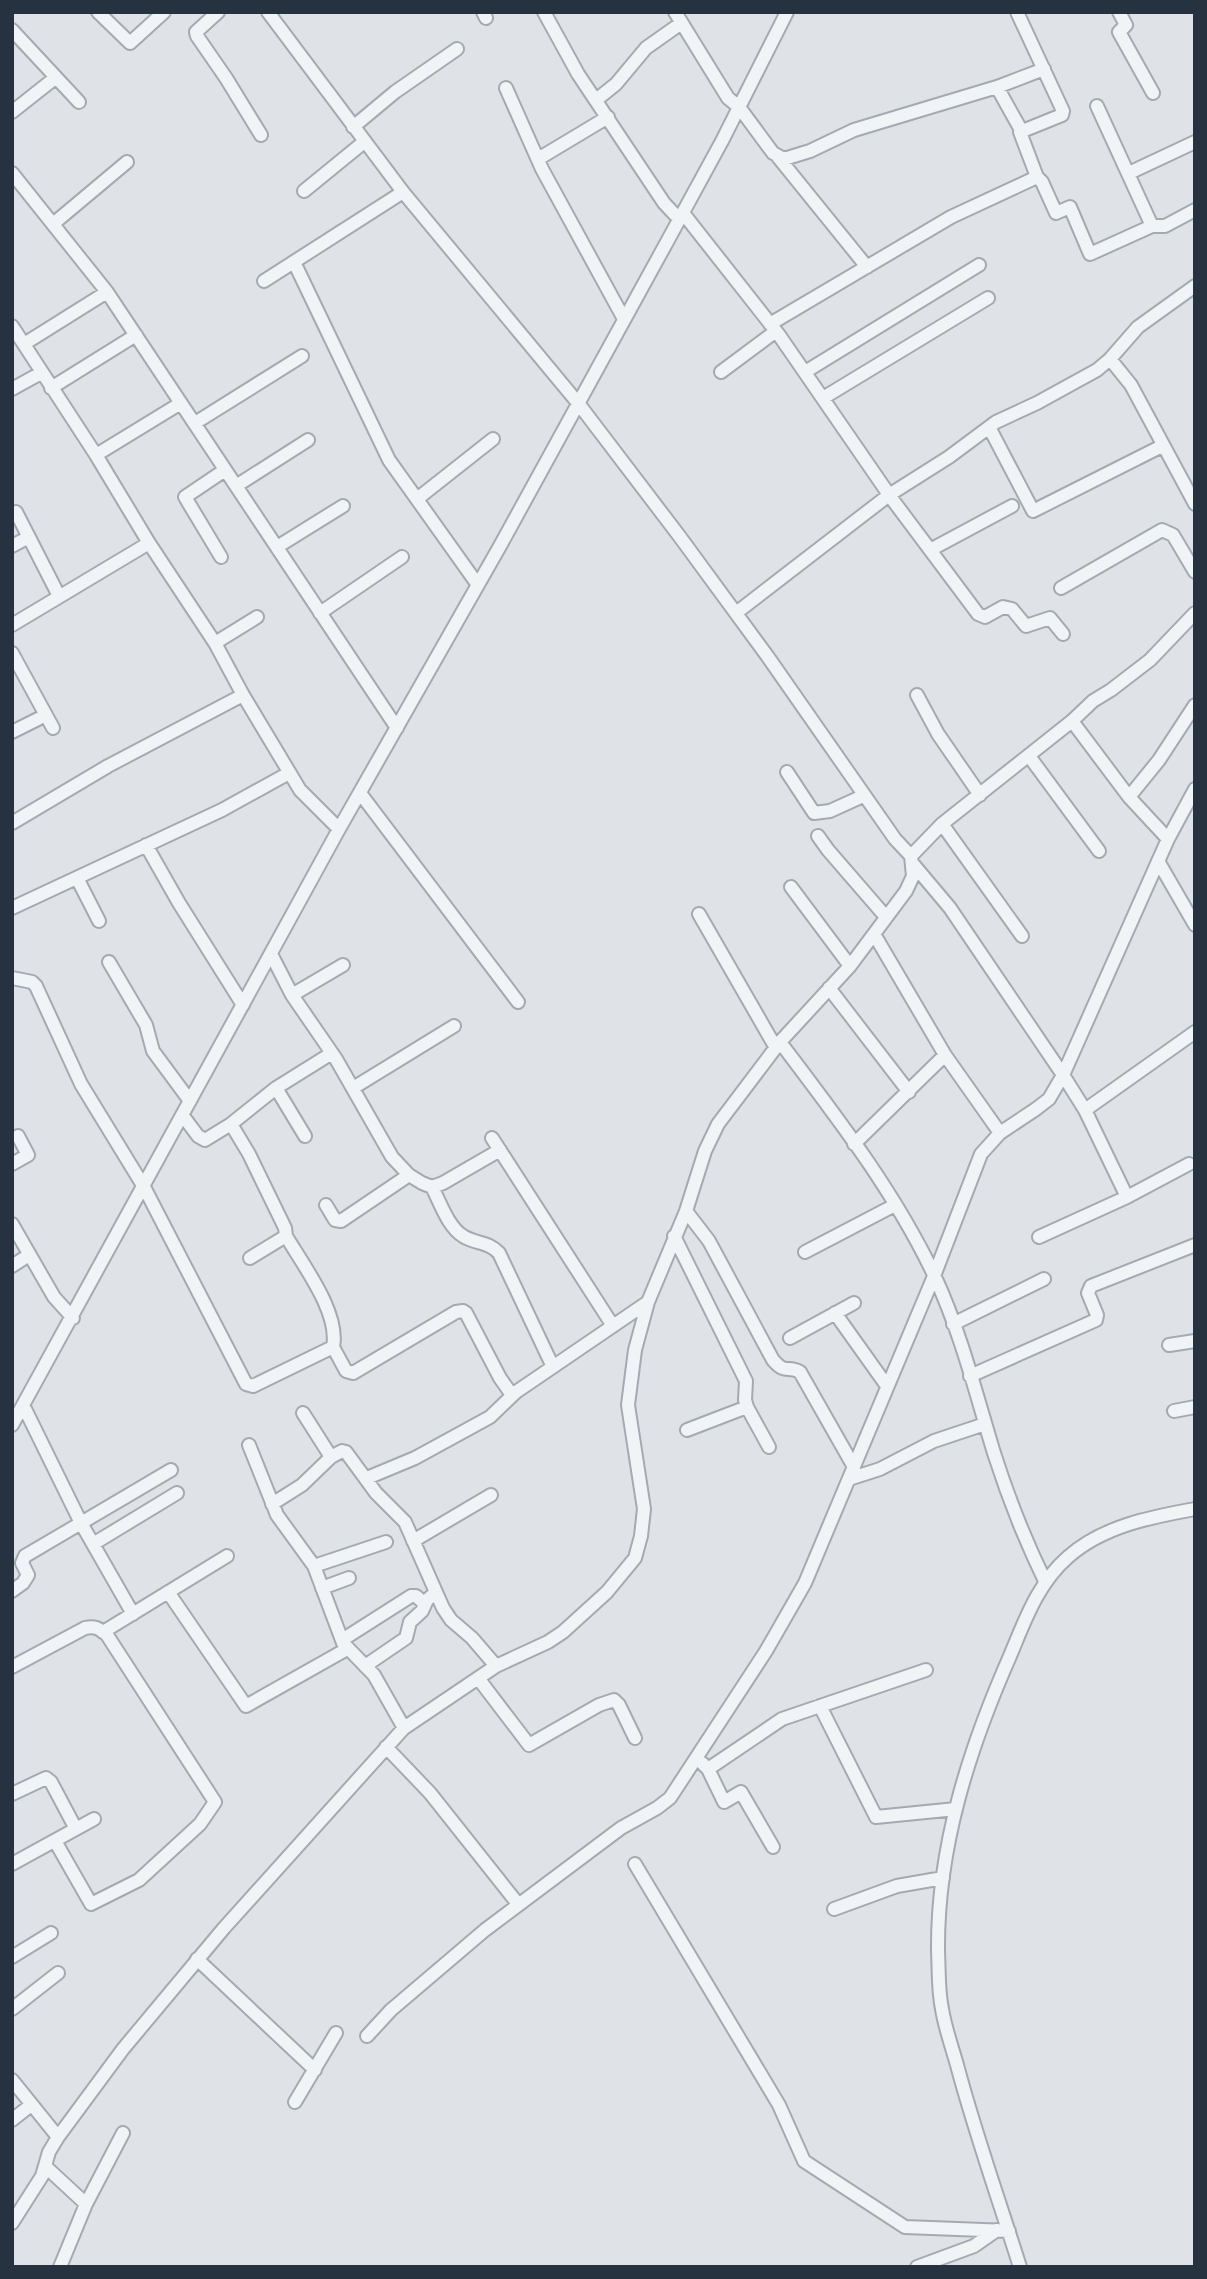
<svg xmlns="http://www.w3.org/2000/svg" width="1207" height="2279" font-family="'Titillium Web',sans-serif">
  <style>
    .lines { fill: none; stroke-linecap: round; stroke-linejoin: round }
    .minor-casing { stroke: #a4aab2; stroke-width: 16 }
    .minor { stroke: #f1f4f7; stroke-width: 12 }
  </style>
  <rect width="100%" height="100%" fill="#dfe3e8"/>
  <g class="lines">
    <defs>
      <path id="minor" d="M98 12 130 43 164 12
        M218 12 196 32 197 36 226 78 261 135
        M268 12 403 192 578 403 680 537 768 657 895 839 911 856 913 876 906 891 850 966 780 1042C836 1116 895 1192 935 1277 961 1333 976 1394 994 1453 1008 1497 1025 1540 1045 1581
        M483 12 486 18
        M544 12 578 74 664 203 679 219
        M675 12 728 98 739 107 773 153 784 159 810 151 854 130 997 87 1044 69
        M1119 12 1126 25 1119 32 1153 93
        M12 30 79 102
        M997 87 1021 130
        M506 88 542 169 624 319
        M596 100 616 84 646 48 680 24
        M1097 106 1152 226
        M12 112 55 78
        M353 127 395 92 457 49
        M778 157 867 267
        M538 159 608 117
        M12 173 107 292 397 728
        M1129 173 1195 142
        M1037 177 1042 182 1056 213 1070 207 1090 254 1152 226H1165L1195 210
        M304 191 364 142
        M683 213 779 335 892 499 978 614 985 617 1003 607 1012 609 1026 626 1050 618 1063 634
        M53 224 127 162
        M294 262 389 460 478 585
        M264 281 403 192
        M770 324 951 217 1037 177 1020 132 1062 115 1063 111 1017 12
        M12 326 96 455 149 543 215 643 243 695
        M24 344 107 292
        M1110 359 1131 385 1195 504
        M721 372 776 331
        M805 372 979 265
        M51 388 136 335
        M12 389 41 373
        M823 398 988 298
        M195 423 302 356
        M989 427 1033 511 1162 446
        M96 455 181 403
        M236 486 308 440
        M417 499 493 439
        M16 512 59 596
        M12 546 29 537
        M277 547 343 506
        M930 550 1012 506
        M221 557 185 497 225 470
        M1061 588 1162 530 1173 535 1195 572
        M320 613 402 557
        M736 613 889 495 949 457 996 422 1037 403 1097 370 1110 359 1138 327 1195 286
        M12 625 149 543
        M215 643 257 617
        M12 653 53 728
        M917 695 938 734 980 795
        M1072 721 1129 797 1168 839
        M12 732 46 715
        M1029 756 1099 851
        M787 772 814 813 830 811 863 796
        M360 793 518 1002
        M1129 797 1159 760 1195 705
        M12 823 108 766 243 695 300 790 339 829
        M942 824 1022 936
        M818 836 828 850 886 917
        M146 845 179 903 243 1005
        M911 856 942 824 1072 721 1093 701 1111 690 1150 660 1195 613
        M1158 861 1195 925
        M913 864 950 908 1063 1075 1085 1110 1127 1197
        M77 878 99 921
        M791 887 850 966
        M12 908 222 810 289 773
        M699 914 776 1048
        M874 934 945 1055 1000 1133
        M271 954 292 995 336 1059 392 1157 409 1175 422 1183 432 1187 443 1183 500 1150
        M109 962 146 1025 153 1051 190 1101
        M12 978 32 982 36 986 81 1084 144 1187 246 1384 253 1386 333 1347 346 1371 353 1373 456 1312 463 1311 466 1313 500 1378 512 1395
        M829 988 909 1092
        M292 995 343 965
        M353 1088 454 1026
        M1085 1110 1195 1032
        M183 1116 198 1136 205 1140 231 1124 249 1154 285 1228 286 1236 250 1258
        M231 1124 276 1088
        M305 1136 276 1088 332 1053
        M492 1138 613 1326
        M854 1144 945 1055
        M12 1164 28 1155 18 1136
        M432 1187C440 1202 448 1227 463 1236 475 1244 488 1241 499 1253L553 1367
        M326 1205 335 1220 341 1221 409 1175
        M686 1211 709 1241 773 1360C786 1375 787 1365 800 1372L854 1467
        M12 1224 54 1297 73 1318
        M286 1236C303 1265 340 1313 333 1347
        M674 1236 746 1381 745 1400 747 1407 769 1447
        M1039 1237 1127 1197 1189 1164
        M805 1252 895 1205
        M12 1266 29 1255
        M835 1313 887 1386
        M953 1324 1044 1279
        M790 1338 854 1303
        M1169 1345 1195 1341
        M970 1376 1096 1320 1097 1315 1088 1293 1091 1286 1195 1245
        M24 1407 81 1523 133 1614
        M1174 1411 1195 1407
        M303 1413 331 1457 342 1451 346 1452 376 1493 405 1522 443 1608 451 1620 472 1638 496 1666
        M12 1425 339 829 500 546 668 240 722 141 787 12
        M687 1430 747 1407
        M249 1445 277 1515 314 1566 343 1643 374 1675 404 1728
        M367 1478 415 1458 490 1417 516 1392 648 1302
        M849 1479 880 1469 934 1441 985 1424
        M272 1504 302 1485 331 1457
        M413 1541 491 1495
        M93 1544 177 1493
        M314 1566 386 1542
        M322 1588 349 1578
        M12 1591 23 1583 28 1575 22 1563 25 1556 171 1470
        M168 1592 246 1706 347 1649
        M103 1632 227 1556
        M342 1640 411 1596H416L425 1604
        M365 1666 406 1638 410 1622 422 1611 427 1600 435 1593
        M12 1667 85 1628C95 1626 99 1628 107 1635L215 1802 200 1824 139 1880 91 1904 55 1841
        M478 1678 529 1745 599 1705 614 1700 619 1705 635 1738
        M820 1706 876 1817 956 1809
        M386 1747 430 1793 518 1904
        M702 1763 708 1769 724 1802 741 1792 773 1847
        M708 1769 782 1719 926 1670
        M12 1794 46 1778 51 1782 76 1829
        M12 1864 94 1819
        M635 1864 779 2105 804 2161 905 2227 1009 2231
        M834 1909 897 1886 943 1878
        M12 1957 51 1933
        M197 1959 315 2070
        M12 2009 58 1973
        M367 2036 391 2010 485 1930 621 1828 657 1808 670 1798 766 1651 805 1583 934 1276 981 1154 1000 1133 1036 1109 1049 1099 1063 1075 1168 839 1195 789
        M12 2080 58 2137
        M295 2102 336 2033
        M12 2120 31 2105
        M46 2167 86 2204
        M12 2223 42 2176 49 2152 58 2137 123 2049 224 1928 404 1728 496 1666 548 1642 563 1632 607 1592 635 1558 641 1536 644 1509 628 1405 635 1350 648 1302 686 1211 705 1151 718 1124 780 1042
        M60 2267 86 2204 123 2133
        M917 2267 974 2246 997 2230
        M1020 2267C999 2200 975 2133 957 2065 952 2047 945 2028 942 2009 938 1990 939 1970 938 1951 937 1848 969 1749 1010 1656 1025 1620 1038 1583 1068 1557 1103 1526 1151 1517 1195 1509"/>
    </defs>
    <use href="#minor" class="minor-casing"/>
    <use href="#minor" class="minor"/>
  </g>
  <rect width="1207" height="2279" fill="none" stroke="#273240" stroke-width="28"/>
</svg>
